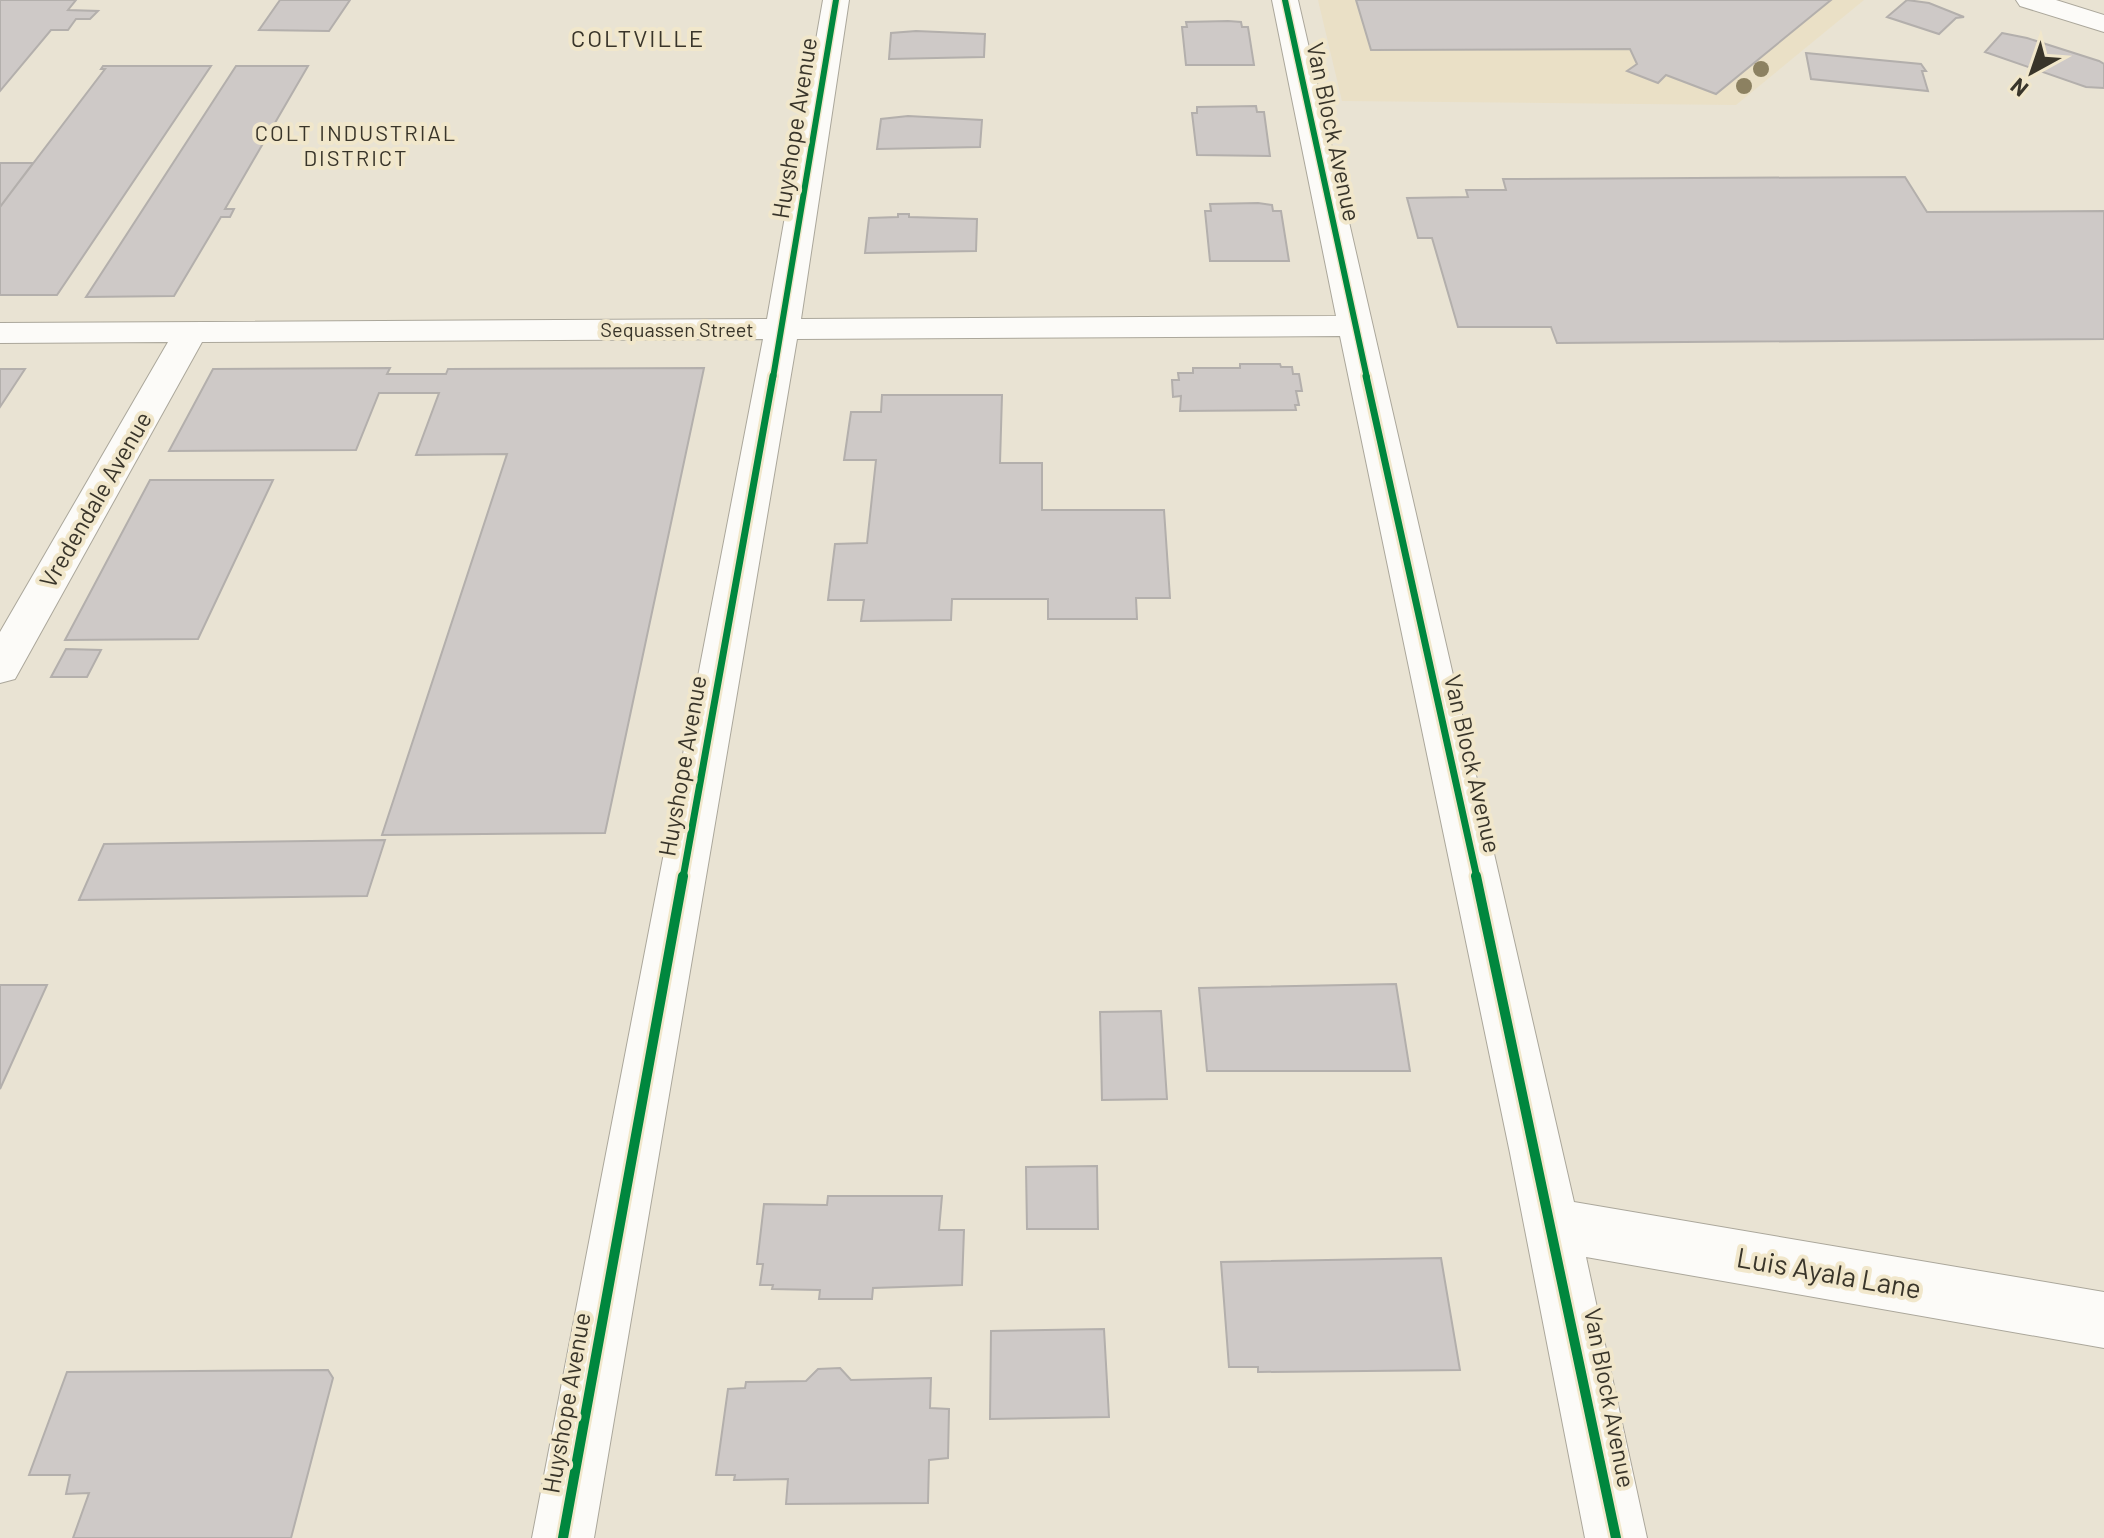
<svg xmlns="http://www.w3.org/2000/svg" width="2104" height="1538" font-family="Barlow,sans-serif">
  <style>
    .built { fill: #eae0c6 }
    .building { fill: #cec9c7; stroke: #b3afac; stroke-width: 2 }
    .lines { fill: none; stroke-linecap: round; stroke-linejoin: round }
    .minor-casing { stroke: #aba79b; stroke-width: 2 }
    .minor { fill: #fcfbf8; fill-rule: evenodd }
    .cycleway-far2-casing { stroke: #f1e7cb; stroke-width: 9 }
    .cycleway-far1-casing { stroke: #f1e7cb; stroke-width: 12 }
    .cycleway-casing { stroke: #f1e7cb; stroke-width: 15 }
    .cycleway-far2 { stroke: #00873e; stroke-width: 6 }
    .cycleway-far1 { stroke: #00873e; stroke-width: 7 }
    .cycleway { stroke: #00873e; stroke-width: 10 }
    .tree { fill: #8c8161 }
    .labels { text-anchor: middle; stroke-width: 8; stroke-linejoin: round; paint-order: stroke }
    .far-street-label { font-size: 20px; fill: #39352a; stroke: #f1e7cb }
    .far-neighbourhood-label { font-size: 22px; letter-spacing: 2px; fill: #39352a; stroke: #f1e7cb }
    .far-quarter-label { font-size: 24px; letter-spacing: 2px; fill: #39352a; stroke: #f1e7cb }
    .street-label { font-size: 24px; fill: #39352a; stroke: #f1e7cb }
    .near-street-label { font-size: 28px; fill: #39352a; stroke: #f1e7cb }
  </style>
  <rect width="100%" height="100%" fill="#e9e3d3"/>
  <path class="built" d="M1318 0H1864L1736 105 1342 101Z"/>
  <path class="building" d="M0 0H76L68 10 98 11 90 19H76L68 30H51L0 91Z
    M280 0H350L329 31 259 30Z
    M1356 0H1831L1716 94 1666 75 1658 83 1627 71 1637 64 1630 49 1371 50Z
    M1907 0 1929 3 1964 17 1956 18 1939 34 1887 17Z
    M1228 21 1241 22 1242 27H1248L1254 65H1186L1182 27H1187L1186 22Z
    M916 31 985 34 984 57 889 59 891 33Z
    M2002 33 2027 38 2099 61 2104 64V88L2086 87 1985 52Z
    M1806 53 1921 64 1926 71H1922L1928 91 1811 79Z
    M103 66H211L57 295H0V207L105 69H101Z
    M236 66H308L225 209H234L230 217H221L174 296 86 297Z
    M1256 106 1257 112H1264L1270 156 1197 155 1192 113H1197V107Z
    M908 116 982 120 980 147 877 149 881 119Z
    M0 163H33L0 207Z
    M1905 177 1927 212 2104 211V339L1557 343 1551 327H1458L1432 238H1418L1407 198 1468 197 1466 190H1506L1503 179Z
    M1258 203 1272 205 1273 211H1281L1289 261H1210L1205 211H1211L1210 204Z
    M898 214H909V217L977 219 976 251 865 253 869 218 898 217Z
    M1240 364H1280L1281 367H1292L1293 374H1299L1302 391H1296L1299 405H1295L1296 410 1180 411 1181 396 1173 397 1172 380H1179L1178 373H1193V368H1240Z
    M390 368 387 374H446L448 369 704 368 605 833 382 835 507 454 416 455 439 393H379L356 450 169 451 213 369Z
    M0 369H25L0 407Z
    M882 395H1002L1000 463H1042V510H1164L1170 598H1136L1137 619H1048V599H952L951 620 861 621 864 600H828L835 544 867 543 876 460H844L851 412H881Z
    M150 480H273L198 639 65 640Z
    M66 649 101 650 87 677H51Z
    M385 840 367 896 79 900 104 844Z
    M1396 984 1410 1071H1207L1199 988Z
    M0 985H47L0 1089Z
    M1161 1011 1167 1099 1102 1100 1100 1012Z
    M1097 1166 1098 1229H1027L1026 1167Z
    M828 1196H942L939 1230H964L962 1285 873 1288 872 1299H819L820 1290 772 1289 773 1285H760L763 1264H757L764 1204 827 1205Z
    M1441 1258 1460 1370 1258 1372V1367H1229L1221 1262Z
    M1104 1329 1109 1417 990 1419 991 1331Z
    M840 1368 851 1380 931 1378 930 1408 949 1409 948 1458 929 1460 928 1503 786 1504 788 1479 734 1480 735 1475H716L728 1389 745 1388 746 1382 806 1381 818 1369Z
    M328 1370 333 1378 291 1538H73L89 1493 66 1494 70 1475H29L67 1372Z"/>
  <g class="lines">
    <defs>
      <path id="minor" d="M823 0H849L801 319 1336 316 1272 0H1298L1574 1202 2104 1292V1348L1586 1257 1647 1538H1585L1510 1153 1340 336 797 339 594 1538H532L763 339 202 342 15 679 0 683V632L168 342 0 343V323L767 319Z
        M2016 0H2056L2104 15V32L2020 6Z"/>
    </defs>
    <use href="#minor" class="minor-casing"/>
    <use href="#minor" class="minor"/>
    <defs>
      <path id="cycleway-far2" d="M1285 0 1367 378
        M773 378 836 0"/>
      <path id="cycleway-far1" d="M1366 376 1477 878
        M683 878 773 376"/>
      <path id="cycleway" d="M1476 876 1616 1538
        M563 1538 683 876"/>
    </defs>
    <use href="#cycleway-far2" class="cycleway-far2-casing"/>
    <use href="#cycleway-far1" class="cycleway-far1-casing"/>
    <use href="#cycleway" class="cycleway-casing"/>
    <use href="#cycleway-far2" class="cycleway-far2"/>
    <use href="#cycleway-far1" class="cycleway-far1"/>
    <use href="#cycleway" class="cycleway"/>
  </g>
  <g class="tree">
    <circle cx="1761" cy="69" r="8"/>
    <circle cx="1744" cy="86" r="8"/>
  </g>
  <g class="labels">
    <g class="far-street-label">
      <text x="677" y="337">Sequassen Street</text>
    </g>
    <g class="far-neighbourhood-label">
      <text x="356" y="141">COLT INDUSTRIAL<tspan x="356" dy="25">DISTRICT</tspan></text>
    </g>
    <g class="far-quarter-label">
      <text x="638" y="47">COLTVILLE</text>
    </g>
    <g class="street-label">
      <text transform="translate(795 128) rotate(-81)" y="8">Huyshope Avenue</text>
      <text transform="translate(1333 132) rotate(78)" y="8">Van Block Avenue</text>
      <text transform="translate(96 500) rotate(-60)" y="8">Vredendale Avenue</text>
      <text transform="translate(1472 764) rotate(77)" y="8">Van Block Avenue</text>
      <text transform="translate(683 766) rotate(-80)" y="8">Huyshope Avenue</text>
      <text transform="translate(1609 1398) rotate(79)" y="8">Van Block Avenue</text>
      <text transform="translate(567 1403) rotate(-80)" y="8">Huyshope Avenue</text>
    </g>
    <g class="near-street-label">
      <text transform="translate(1829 1273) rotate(10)" y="10">Luis Ayala Lane</text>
    </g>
  </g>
  <g transform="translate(2032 72) rotate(220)" stroke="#f1e7cb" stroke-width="6" paint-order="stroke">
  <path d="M0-6L14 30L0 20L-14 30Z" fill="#39352a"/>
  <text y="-12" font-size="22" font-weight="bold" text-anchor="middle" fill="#39352a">N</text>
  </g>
</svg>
